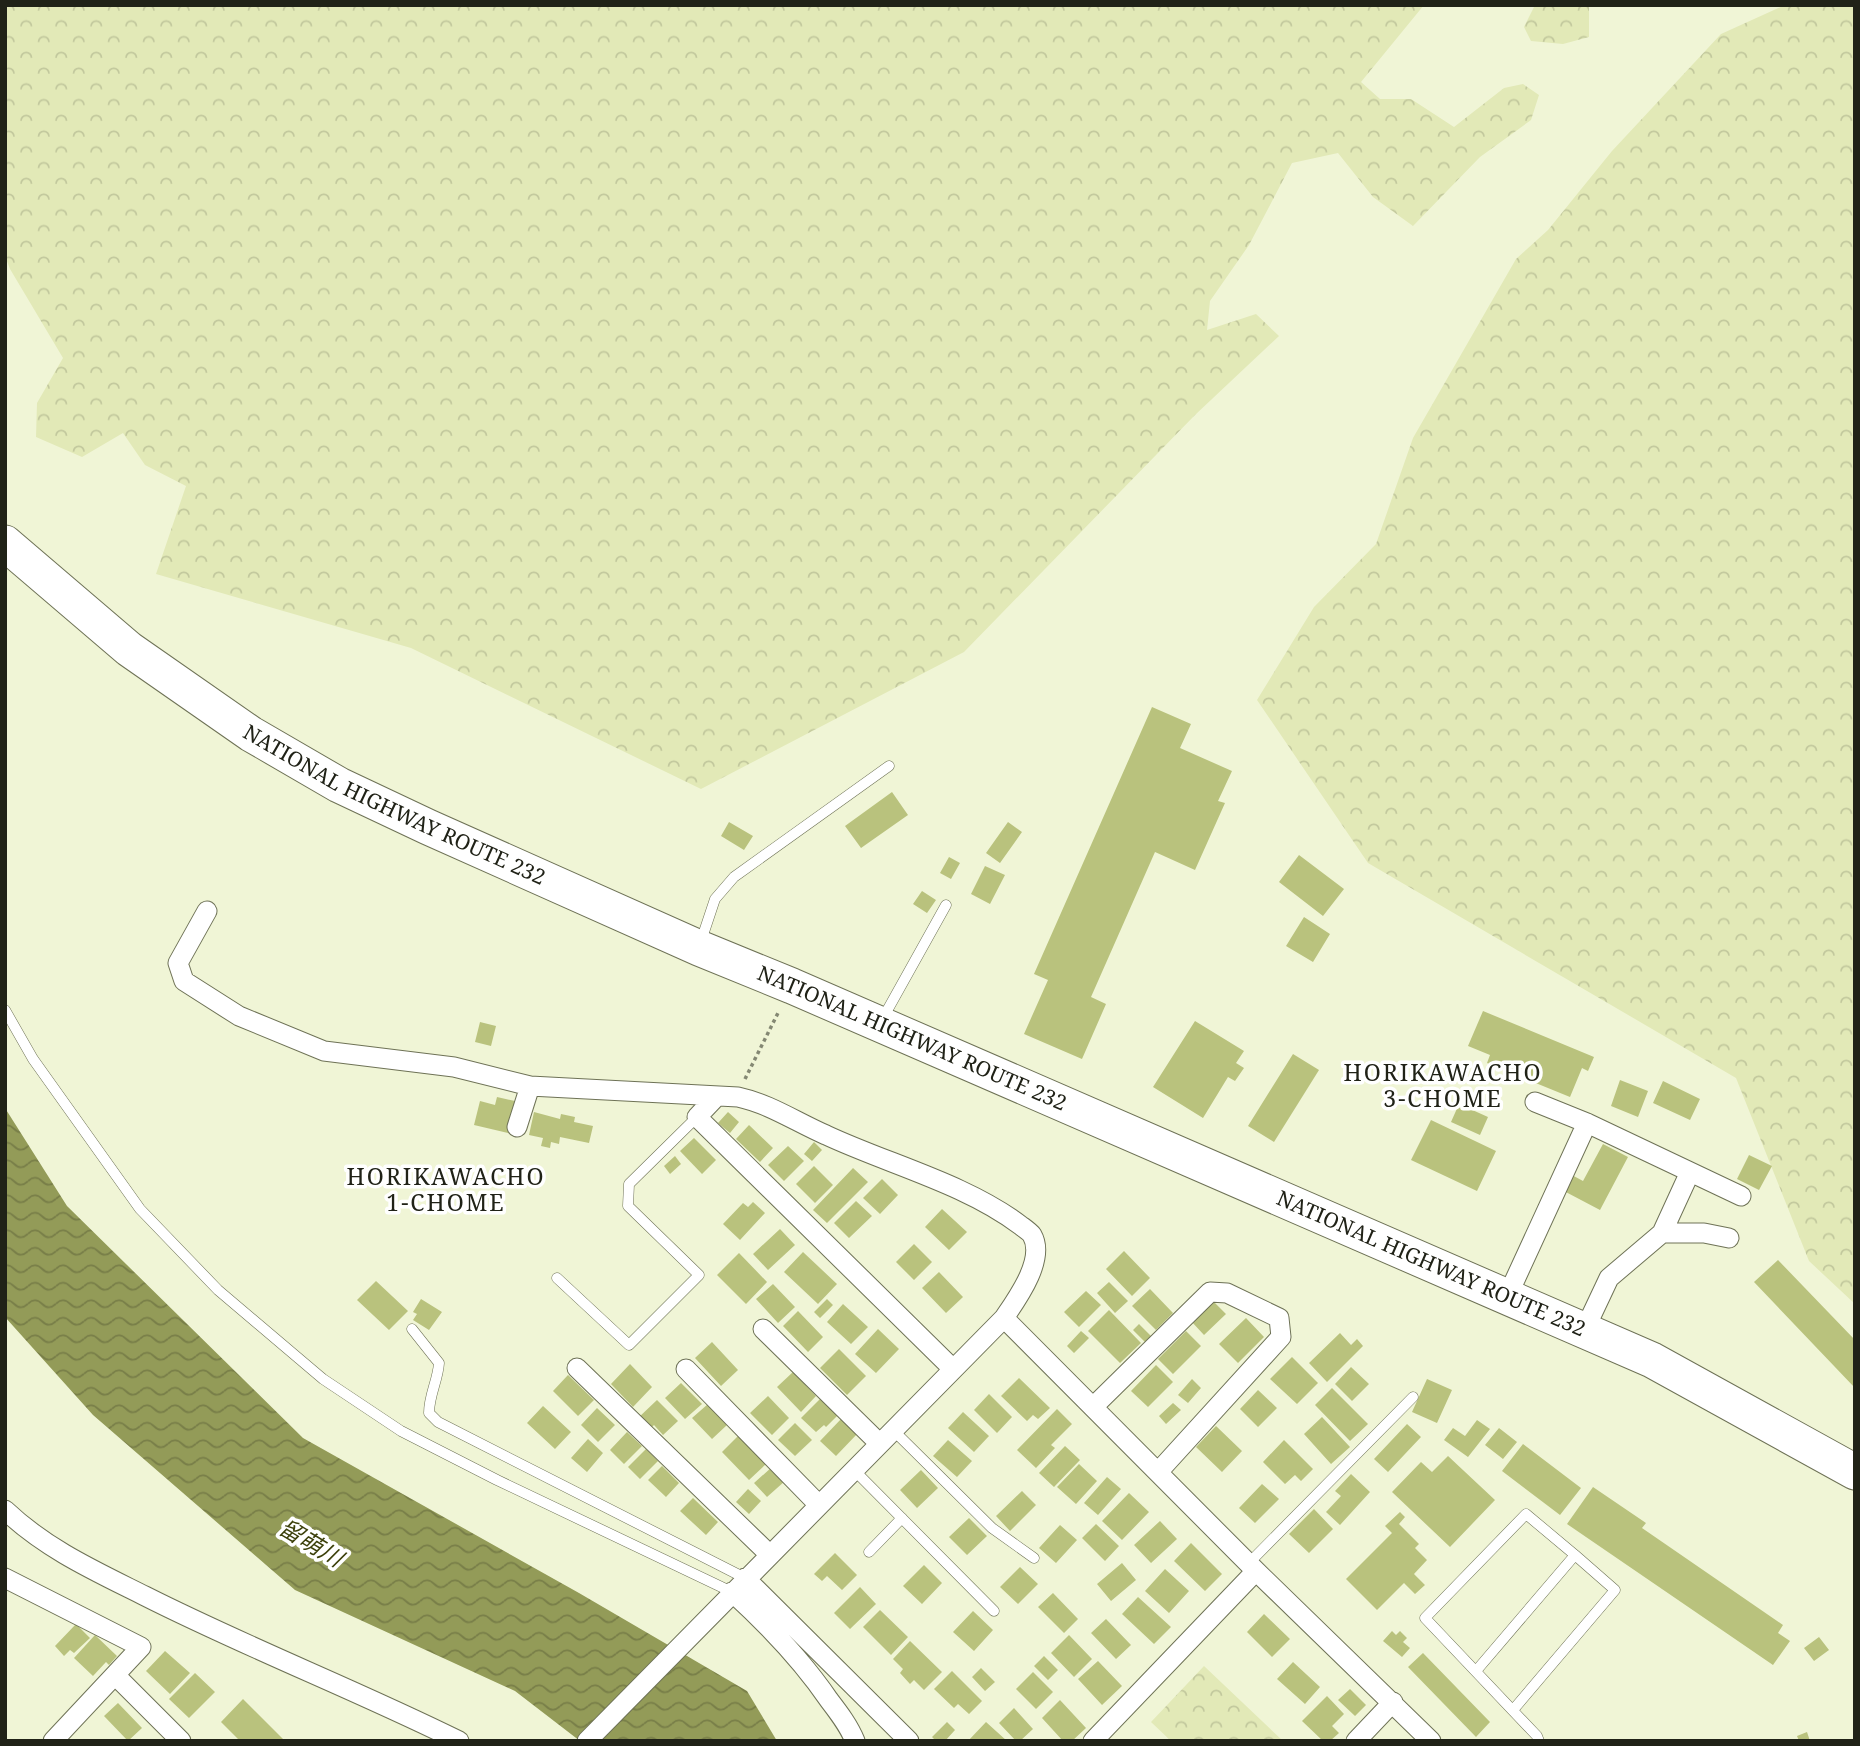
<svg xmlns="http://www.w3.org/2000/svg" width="1860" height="1746" font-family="'Noto Serif','Noto Sans JP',serif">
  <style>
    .forest { fill: url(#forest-crowns) }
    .water { fill: url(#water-waves) }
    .building { fill: #b9c27d }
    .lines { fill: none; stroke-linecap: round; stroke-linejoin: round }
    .lane-casing { stroke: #6e7256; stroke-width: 11 }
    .street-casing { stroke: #6e7256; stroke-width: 21 }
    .highway-casing { stroke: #6e7256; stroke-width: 37 }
    .path { stroke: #848873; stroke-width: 3.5; stroke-dasharray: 3.5 3.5; stroke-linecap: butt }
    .lane { stroke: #fff; stroke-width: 10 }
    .street { stroke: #fff; stroke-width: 19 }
    .highway { stroke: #fff; stroke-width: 35 }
    .labels { text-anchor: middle; stroke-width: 7; stroke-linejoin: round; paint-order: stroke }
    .street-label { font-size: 21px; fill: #202217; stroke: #fff }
    .neighbourhood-label { font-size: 23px; letter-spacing: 2px; fill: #202217; stroke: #fff }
    .water-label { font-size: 23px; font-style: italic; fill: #3c400b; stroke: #fff }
  </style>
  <defs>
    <pattern id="forest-crowns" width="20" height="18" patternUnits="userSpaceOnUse" patternTransform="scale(1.75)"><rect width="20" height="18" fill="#e2e9b7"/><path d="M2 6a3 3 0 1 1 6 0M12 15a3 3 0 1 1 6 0" fill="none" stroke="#c2c89d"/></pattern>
    <pattern id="water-waves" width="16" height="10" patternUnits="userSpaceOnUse" patternTransform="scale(1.75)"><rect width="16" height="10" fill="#939b58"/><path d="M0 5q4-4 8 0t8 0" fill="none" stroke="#787e48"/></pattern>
  </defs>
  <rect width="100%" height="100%" fill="#f0f5d6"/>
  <path class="forest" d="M5 5H1424L1361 82 1380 99H1411L1454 127 1504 88 1523 84 1539 95 1531 120 1480 157 1413 226 1373 197 1338 153 1292 163 1249 245 1210 301 1207 330 1256 314 1279 336 1195 415 964 652 701 789 411 648 156 574 186 486 145 465 123 433 82 457 36 437 37 403 63 358 10 269 5 256Z
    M1535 5H1589V37L1563 44 1531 41 1524 27Z
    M1785 5H1855V1304L1809 1261 1736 1078 1368 863 1257 700 1314 607 1376 544 1413 438 1516 259 1548 230 1612 151 1721 34Z
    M1204 1666 1283 1741H1171L1151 1722Z"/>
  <path class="water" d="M5 1108 67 1206 303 1438 579 1593 747 1691 777 1741H580L515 1691 295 1590 93 1415 5 1317Z"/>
  <path class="building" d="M1152 707 1191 724 1180 748 1232 771 1218 801 1225 803 1195 870 1155 852 1091 997 1106 1004 1082 1059 1024 1034 1048 980 1034 974Z
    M892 792 908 815 861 848 845 826Z
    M729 822 753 836 744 850 721 836Z
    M1008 822 1022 832 1000 863 986 853Z
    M1299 855 1344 889 1323 916 1279 882Z
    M949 857 960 863 951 879 940 873Z
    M985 866 1005 875 990 904 971 894Z
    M922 891 936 900 927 913 913 904Z
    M1304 917 1330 934 1313 962 1286 946Z
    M1483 1011 1594 1057 1588 1071 1582 1068 1570 1097 1487 1063 1490 1055 1468 1046Z
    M1195 1021 1244 1051 1236 1063 1244 1068 1235 1081 1228 1077 1203 1118 1153 1087Z
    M480 1022 496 1026 491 1046 475 1042Z
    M1293 1054 1319 1070 1274 1142 1248 1126Z
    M1620 1080 1648 1091 1638 1117 1611 1106Z
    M1663 1081 1700 1099 1690 1120 1653 1103Z
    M497 1097 515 1101 508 1133 474 1125 480 1101 495 1105Z
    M1459 1104 1488 1117 1480 1135 1451 1122Z
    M534 1112 560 1119 561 1114 575 1117 574 1122 593 1126 589 1143 560 1137 559 1144 551 1142 550 1148 541 1146 543 1138 529 1135Z
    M728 1112 739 1122 730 1133 718 1123Z
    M1431 1120 1496 1151 1477 1191 1411 1160Z
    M749 1125 773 1148 760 1162 736 1139Z
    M694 1138 716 1160 702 1174 680 1151Z
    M814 1142 822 1150 812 1161 804 1154Z
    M1603 1144 1628 1157 1600 1210 1562 1190 1570 1174 1583 1181Z
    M788 1146 804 1161 784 1181 768 1165Z
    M1749 1155 1772 1166 1759 1190 1737 1179Z
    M675 1156 681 1164 670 1174 664 1166Z
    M814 1166 833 1185 815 1203 796 1184Z
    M853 1168 868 1182 827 1223 813 1210Z
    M882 1179 898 1195 880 1214 863 1198Z
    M856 1201 872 1216 849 1238 834 1223Z
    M753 1202 765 1213 740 1240 723 1224 743 1203 748 1207Z
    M942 1209 967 1232 949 1250 925 1227Z
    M780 1229 795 1245 768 1270 753 1254Z
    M914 1244 932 1262 914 1280 896 1262Z
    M1124 1251 1150 1278 1132 1296 1106 1269Z
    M803 1252 837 1284 818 1304 784 1272Z
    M739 1253 767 1282 746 1304 717 1275Z
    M1778 1260 1855 1340V1388L1754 1282Z
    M939 1272 963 1297 946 1313 922 1288Z
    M376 1281 408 1311 389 1330 357 1300Z
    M1109 1282 1128 1301 1115 1313 1097 1293Z
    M773 1284 795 1307 778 1323 756 1299Z
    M1150 1289 1173 1313 1156 1330 1132 1306Z
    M1086 1291 1101 1305 1079 1327 1064 1312Z
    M421 1299 442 1312 429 1330 413 1320 417 1314 413 1312Z
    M827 1299 833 1305 820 1318 814 1312Z
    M1213 1301 1226 1314 1204 1335 1191 1321Z
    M843 1304 868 1327 851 1344 827 1322Z
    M1109 1310 1141 1343 1120 1363 1088 1331Z
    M798 1311 823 1337 808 1352 783 1326Z
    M1246 1318 1264 1337 1238 1363 1219 1344Z
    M1139 1324 1151 1336 1145 1342 1133 1330Z
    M878 1329 899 1349 876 1373 855 1354Z
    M1081 1331 1089 1338 1074 1353 1067 1346Z
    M1186 1331 1201 1346 1173 1374 1158 1359Z
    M1340 1333 1351 1345 1357 1339 1363 1346 1327 1382 1309 1363Z
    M712 1342 738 1370 721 1386 695 1358Z
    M839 1349 866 1376 847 1395 820 1368Z
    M1292 1357 1318 1383 1297 1404 1270 1379Z
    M630 1364 652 1387 633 1407 611 1384Z
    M1156 1365 1173 1382 1148 1407 1131 1391Z
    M1351 1367 1369 1384 1352 1401 1335 1384Z
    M793 1372 816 1396 801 1412 777 1387Z
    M568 1375 594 1400 578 1416 553 1391Z
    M1019 1378 1050 1408 1038 1419 1033 1415 1027 1421 1001 1396Z
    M1192 1379 1201 1388 1188 1403 1178 1395Z
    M1427 1379 1452 1390 1437 1423 1412 1412Z
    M681 1383 702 1404 685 1419 665 1398Z
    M1332 1388 1368 1424 1350 1441 1315 1405Z
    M1258 1390 1277 1408 1258 1427 1240 1409Z
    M989 1394 1012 1417 997 1433 974 1410Z
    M768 1396 789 1418 772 1435 750 1413Z
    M821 1398 838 1415 826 1427 824 1425 816 1432 801 1418Z
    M657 1400 678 1421 663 1435 654 1425 648 1431 637 1419Z
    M1173 1403 1181 1410 1166 1424 1159 1416Z
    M708 1404 727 1425 712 1439 692 1418Z
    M543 1406 571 1432 555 1449 527 1423Z
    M597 1408 615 1425 598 1442 581 1425Z
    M1057 1409 1072 1424 1051 1445 1055 1448 1036 1468 1017 1450Z
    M963 1412 989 1436 974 1452 948 1428Z
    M1322 1417 1350 1447 1331 1464 1304 1434Z
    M842 1418 858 1433 836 1456 820 1441Z
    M1477 1420 1490 1429 1468 1457 1444 1440 1453 1428 1465 1436Z
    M795 1423 812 1440 795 1456 778 1440Z
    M1407 1424 1421 1437 1388 1472 1374 1459Z
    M1216 1426 1242 1451 1222 1472 1196 1447Z
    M1499 1428 1517 1442 1503 1459 1485 1445Z
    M627 1432 642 1446 624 1464 610 1450Z
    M738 1436 766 1464 749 1480 722 1452Z
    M588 1439 603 1453 587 1472 571 1458Z
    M948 1440 972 1461 957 1477 933 1456Z
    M1284 1440 1313 1469 1301 1481 1295 1475 1285 1484 1263 1462Z
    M1523 1444 1581 1488 1560 1515 1502 1471Z
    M1065 1446 1080 1460 1054 1487 1039 1473Z
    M646 1449 658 1461 640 1479 628 1467Z
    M1448 1456 1495 1500 1450 1547 1392 1492 1421 1462 1432 1472Z
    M1079 1464 1097 1481 1076 1504 1057 1487Z
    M662 1466 679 1483 666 1497 648 1480Z
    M772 1467 785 1481 767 1497 754 1483Z
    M921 1470 938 1488 917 1508 900 1490Z
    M1351 1474 1370 1492 1340 1525 1326 1512 1341 1496 1335 1491Z
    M1107 1477 1121 1489 1098 1515 1084 1503Z
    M1262 1484 1279 1499 1255 1523 1239 1508Z
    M1593 1487 1646 1523 1642 1528 1783 1625 1778 1633 1790 1641 1773 1665 1567 1524Z
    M748 1489 761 1501 749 1514 736 1502Z
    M1022 1491 1036 1505 1010 1531 996 1516Z
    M1129 1493 1149 1512 1122 1540 1102 1521Z
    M693 1498 718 1522 706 1535 680 1511Z
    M1314 1509 1333 1529 1309 1553 1289 1534Z
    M1400 1512 1405 1517 1399 1524 1419 1544 1415 1548 1427 1560 1414 1574 1425 1585 1415 1594 1404 1583 1377 1610 1346 1579 1392 1533 1385 1526Z
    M969 1518 987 1536 967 1555 949 1537Z
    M1160 1521 1177 1539 1151 1563 1134 1545Z
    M1096 1524 1119 1546 1105 1561 1082 1538Z
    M1060 1525 1077 1540 1056 1563 1039 1548Z
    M1191 1543 1222 1574 1205 1591 1174 1561Z
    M835 1553 857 1575 842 1590 827 1576 822 1581 814 1574Z
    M1122 1563 1136 1580 1111 1601 1097 1584Z
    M924 1565 942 1583 922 1604 903 1586Z
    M1020 1567 1038 1584 1018 1604 1000 1587Z
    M1165 1569 1189 1591 1169 1613 1145 1591Z
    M860 1587 876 1604 850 1629 834 1613Z
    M1053 1593 1078 1619 1064 1633 1038 1607Z
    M1138 1597 1171 1627 1154 1644 1122 1614Z
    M880 1610 908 1637 891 1655 863 1627Z
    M973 1611 993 1630 974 1651 953 1632Z
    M1264 1614 1290 1639 1272 1657 1247 1632Z
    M1106 1619 1131 1645 1116 1659 1091 1633Z
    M76 1624 90 1638 74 1653 70 1650 64 1656 55 1646Z
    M1392 1631 1396 1635 1400 1631 1407 1638 1403 1642 1410 1648 1402 1657 1383 1641Z
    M95 1635 117 1656 109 1665 106 1662 93 1676 74 1658Z
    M1069 1635 1092 1659 1074 1677 1051 1653Z
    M1819 1637 1829 1650 1814 1661 1804 1648Z
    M910 1641 942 1672 924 1690 914 1680 910 1684 900 1673 903 1669 893 1659Z
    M165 1651 190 1673 170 1694 146 1671Z
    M1423 1653 1490 1722 1476 1737 1408 1667Z
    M1044 1656 1058 1670 1048 1680 1034 1666Z
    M1098 1661 1122 1686 1102 1705 1078 1679Z
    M1293 1662 1320 1687 1305 1704 1277 1679Z
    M981 1668 995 1682 985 1691 972 1677Z
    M952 1671 982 1701 969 1714 958 1704 954 1708 934 1689Z
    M1033 1672 1053 1692 1036 1709 1016 1689Z
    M195 1673 215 1692 189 1718 169 1699Z
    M1350 1689 1366 1705 1355 1716 1338 1700Z
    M1327 1696 1344 1714 1332 1726 1339 1733 1330 1741H1323L1302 1721Z
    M243 1699 285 1741H240L221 1722Z
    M1060 1700 1086 1728 1072 1741H1063L1042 1718Z
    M118 1703 142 1728 128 1741 104 1716Z
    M1014 1708 1033 1729 1020 1741H1016L999 1723Z
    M947 1722 955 1730 945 1741H936L932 1737Z
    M986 1722 1007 1741H968Z
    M1807 1732 1810 1741H1799L1797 1736Z"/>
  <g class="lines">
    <defs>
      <path id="lane" d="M701 941 715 899 734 877 889 766
        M5 1010 33 1059 140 1209 218 1290 323 1379 401 1431 497 1480 732 1592
        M883 1018 946 905
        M557 1278 629 1345 699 1275 628 1206 629 1184 697 1117
        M412 1329 439 1363C438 1380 429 1395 429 1413L438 1422 745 1578
        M893 1430 992 1528 1034 1558
        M854 1470 994 1611
        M869 1552 902 1518
        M1249 1563 1413 1397
        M1476 1671 1575 1555 1526 1514 1425 1618 1537 1736 1539 1741
        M1513 1710 1615 1590 1575 1555"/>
      <path id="street" d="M207 911 178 963 184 981 239 1016 324 1051 454 1067 530 1086 738 1097C770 1104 796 1122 826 1135 888 1164 966 1184 1020 1225 1024 1228 1030 1232 1032 1235 1046 1259 1017 1299 1004 1318L587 1741
        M716 1097 697 1117 953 1369
        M1535 1102 1587 1123 1741 1196
        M517 1127 530 1086
        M1662 1233H1704L1729 1238
        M1507 1297 1587 1123
        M1004 1318 1256 1571 1431 1741
        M763 1329 879 1443
        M1584 1331 1609 1278 1662 1233 1690 1172
        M577 1368 769 1554
        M686 1369 818 1504
        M1093 1407 1210 1292 1227 1293 1279 1318 1281 1337 1159 1471
        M5 1510C46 1549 95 1571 145 1596 248 1648 356 1690 459 1741
        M5 1578 141 1647 53 1741
        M745 1578 909 1741
        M732 1592C768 1625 801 1659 829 1700 839 1713 849 1726 855 1741
        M115 1675 181 1741
        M1093 1741 1256 1571
        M1356 1741 1393 1702"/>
      <g id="highway">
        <path id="s1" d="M5 543 129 649 251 734 339 785 428 827 699 948 792 986 1652 1360 1855 1472"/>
      </g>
    </defs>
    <use href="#lane" class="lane-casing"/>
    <use href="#street" class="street-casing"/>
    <use href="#highway" class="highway-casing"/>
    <path class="path" d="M745 1079 779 1011"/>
    <use href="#lane" class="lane"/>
    <use href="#street" class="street"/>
    <use href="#highway" class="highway"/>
  </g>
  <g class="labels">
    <g class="street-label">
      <text dy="7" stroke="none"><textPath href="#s1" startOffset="472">NATIONAL HIGHWAY ROUTE 232</textPath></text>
      <text dy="7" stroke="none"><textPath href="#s1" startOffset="1040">NATIONAL HIGHWAY ROUTE 232</textPath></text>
      <text dy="7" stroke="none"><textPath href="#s1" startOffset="1606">NATIONAL HIGHWAY ROUTE 232</textPath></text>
    </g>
    <g class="neighbourhood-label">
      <text x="1443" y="1081">HORIKAWACHO<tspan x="1443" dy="26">3-CHOME</tspan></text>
      <text x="446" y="1185">HORIKAWACHO<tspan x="446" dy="26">1-CHOME</tspan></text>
    </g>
    <g class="water-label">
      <text transform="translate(311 1543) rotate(31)" y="8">留萌川</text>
    </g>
  </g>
  <rect width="1860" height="1746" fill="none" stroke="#202217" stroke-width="14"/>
</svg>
